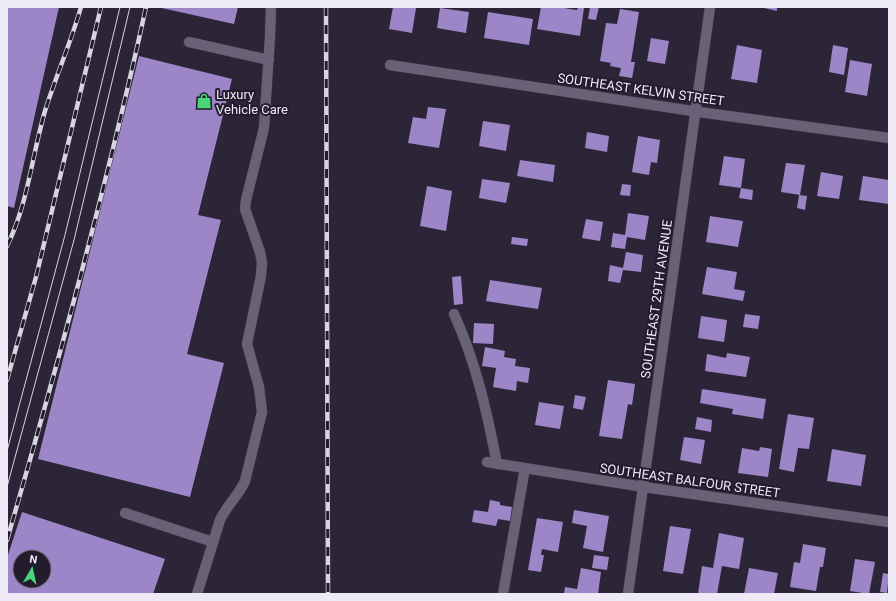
<svg xmlns="http://www.w3.org/2000/svg" width="896" height="601" font-family="Roboto,sans-serif">
  <style>
    .building { fill: #9d86c7; fill-rule: evenodd }
    .lines { fill: none; stroke-linecap: round; stroke-linejoin: round }
    .minor-casing { stroke: #484352; stroke-width: 11 }
    .minor { stroke: #696277; stroke-width: 10 }
    .tram { stroke: #d9d4e1; stroke-width: 1 }
    .rail-casing { stroke: #d9d4e1; stroke-width: 4.5 }
    .rail { stroke: #221c2c; stroke-width: 3; stroke-dasharray: 9; stroke-linecap: butt }
    .labels { text-anchor: middle; stroke-width: 4; stroke-linejoin: round; paint-order: stroke }
    .street-label { font-size: 13px; fill: #ede9f5; stroke: #221c2c }
    .poi-label { font-size: 13px; fill: #ede9f5; stroke: #221c2c; text-anchor: start }
  </style>
  <rect width="100%" height="100%" fill="#2b2537"/>
  <path class="building" d="M7 7H59L14 208 7 206Z
    M157 7H238L234 24Z
    M393 7 416 8 412 33 389 29Z
    M541 7H565L564 8 577 10 578 7 584 8 580 36 537 29Z
    M590 7H599L596 20 588 19Z
    M760 7H777V11Z
    M440 8 469 12 466 33 437 28Z
    M620 9 639 12 631 62H635L632 78 619 76 621 68 610 66 611 63 600 61 606 23 617 24Z
    M488 12 533 19 529 45 484 38Z
    M651 38 669 41 665 64 647 61Z
    M737 45 762 50 757 83 731 79Z
    M833 45 848 48 844 75 829 72Z
    M139 56 232 79 198 215 221 220 187 354 224 363 190 497 38 459Z
    M850 60 872 64 867 96 845 92Z
    M428 107 446 109 439 148 408 143 413 117 426 119Z
    M483 121 510 125 506 151 479 146Z
    M587 132 609 136 607 152 585 148Z
    M638 136 660 140 657 163 651 162 649 175 632 172Z
    M724 156 745 159 741 188 719 185Z
    M520 160 555 165 553 182 517 176Z
    M786 163 805 165 800 195 781 192Z
    M821 172 843 176 839 199 817 196Z
    M863 176 889 180V204L859 200Z
    M482 179 510 183 506 203 479 198Z
    M622 184 631 185 630 196 620 195Z
    M427 186 452 191 446 231 420 226Z
    M741 188 753 190 752 200 739 198Z
    M799 195 807 196 805 210 797 208Z
    M628 213 649 216 645 240 627 237 625 249 611 247 613 233 625 235Z
    M710 216 743 221 738 247 706 242Z
    M586 219 603 222 600 241 582 238Z
    M512 237 528 239 527 246 511 244Z
    M626 252 643 255 641 272 623 270 620 283 608 281 610 265 623 268Z
    M707 267 737 272 734 289 745 291 743 301 702 294Z
    M461 276 463 304 454 305 452 277Z
    M490 280 542 288 538 309 486 301Z
    M745 314 760 316 758 329 743 327Z
    M701 316 727 320 724 342 698 338Z
    M474 323 494 324 493 344 473 343Z
    M485 347 505 351 504 357 516 359 515 366 530 368 528 383 517 381 516 391 493 387 496 368 482 366Z
    M727 353 750 357 746 377 705 371 707 354 726 358Z
    M608 380 635 384 632 405 628 404 622 439 599 436Z
    M702 389 766 399 763 419 732 414 733 409 700 403Z
    M575 395 586 397 583 410 573 408Z
    M539 402 564 406 560 429 535 425Z
    M788 414 814 418 809 449 798 448 794 472 779 469Z
    M697 417 712 420 711 432 695 429Z
    M684 437 705 440 701 464 680 460Z
    M760 447 772 449 768 477 738 473 742 448 759 451Z
    M832 449 866 455 861 486 827 481Z
    M490 500 500 502V505L512 507 510 521 498 519 496 526 472 522 474 510 488 512Z
    M574 510 609 516 603 552 583 548 587 526 572 523Z
    M22 512 165 559 153 594H7V558ZM20 557H44V581H20Z
    M537 518 563 522 558 552 542 549 541 555H544L541 572 528 570Z
    M670 526 691 529 683 574 663 571Z
    M719 533 744 538 739 569 722 566 717 594H698L702 566 713 568Z
    M803 544 826 548 823 567H820L816 591 790 587 794 562 800 563Z
    M594 555 609 557 607 570 592 568Z
    M855 559 875 562 869 594 850 591Z
    M581 568 601 572 598 594H564L565 587 577 589Z
    M749 568 778 573 774 594H744Z
    M883 573 889 574 887 593 880 592Z"/>
  <g class="lines">
    <defs>
      <path id="minor" d="M189 42 269 60
        M390 65 699 112 889 138
        M454 314C476 362 487 412 497 464
        M487 462 644 487 889 522
        M125 513 213 542
        M197 594 220 520C227 505 239 495 245 481L262 412 259 387 247 344 261 276 262 263 260 252 245 209 246 200 264 128 270 37 271 7
        M503 594 525 468
        M628 594 669 302 710 7"/>
    </defs>
    <use href="#minor" class="minor-casing"/>
    <use href="#minor" class="minor"/>
    <path class="tram" d="M7 451 65 235 120 7
      M7 487 74 240 130 7"/>
    <defs>
      <path id="rail" d="M326 7 328 594
        M7 246C28 204 32 155 45 111 56 76 71 42 81 7
        M7 380 36 277 101 7
        M7 540C58 364 107 186 146 7"/>
    </defs>
    <use href="#rail" class="rail-casing"/>
    <use href="#rail" class="rail"/>
  </g>
  <defs>
    <symbol id="shop-bare" viewBox="-9 -9 18 18"><path d="M-5-2.5h2.3a2.7 3.5 0 0 1 5.4 0H5L5.5 6h-11ZM-1.5-2.5h3a1.5 2.3 0 0 0-3 0Z" fill="#4ad677" stroke="#221c2c" stroke-width="2.5" paint-order="stroke"/></symbol>
  </defs>
  <g fill-rule="evenodd">
    <use href="#shop-bare" x="193" y="90" width="22" height="22"/>
  </g>
  <g class="labels">
    <g class="street-label">
      <text transform="translate(641 89) rotate(8)" y="5">SOUTHEAST KELVIN STREET</text>
      <text transform="translate(656 299) rotate(-82)" y="5">SOUTHEAST 29TH AVENUE</text>
      <text transform="translate(690 480) rotate(8)" y="5">SOUTHEAST BALFOUR STREET</text>
    </g>
    <g class="poi-label">
      <text x="216" y="99">Luxury<tspan x="216" dy="15">Vehicle Care</tspan></text>
    </g>
  </g>
  <rect width="896" height="601" fill="none" stroke="#ede9f5" stroke-width="16"/>
  <g transform="translate(32 569) rotate(9)"><circle r="19" fill="#221c2c" stroke="#736e7c"/>
  <path d="M0-3L7 15L0 10L-7 15Z" fill="#4ad677"/>
  <text y="-6" font-size="11" font-weight="bold" text-anchor="middle" fill="#ede9f5">N</text>
  </g>
</svg>
